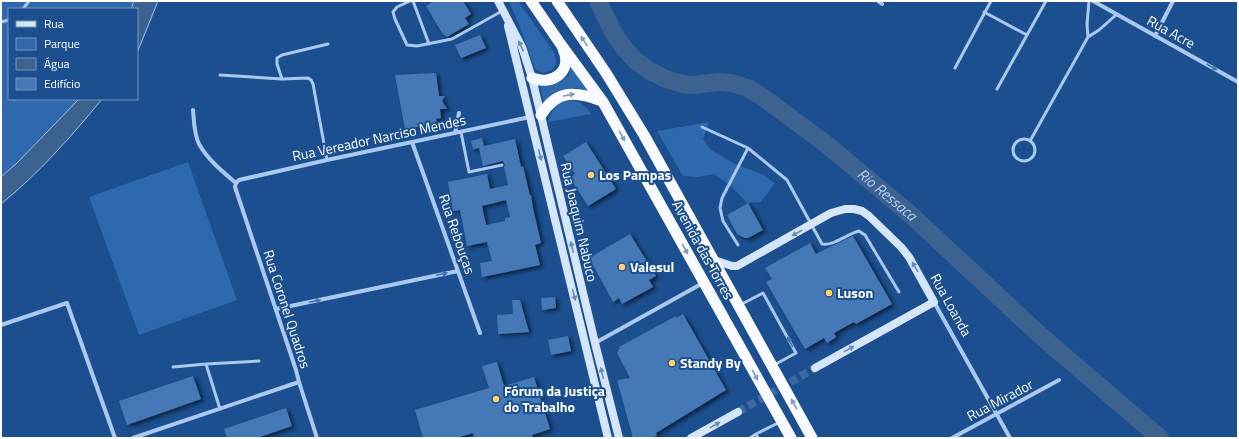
<svg xmlns="http://www.w3.org/2000/svg" width="1239" height="439" font-family="'Titillium Web',sans-serif">
  <style>
    .green { fill: #2e69ad }
    .water { fill: #3c6290; stroke: #9cc4f0 }
    .lines { fill: none; stroke-linecap: round; stroke-linejoin: round }
    .river { stroke: #3c6290; stroke-width: 18 }
    .building { fill: #4478b7; fill-rule: evenodd; filter: url(#shadow) }
    .secondary-tunnel { stroke: #3d69a0; stroke-width: 8; stroke-dasharray: 8 4; stroke-linecap: butt }
    .service { stroke: #a9c9ee; stroke-width: 3 }
    .minor { stroke: #a9c9ee; stroke-width: 4 }
    .secondary { stroke: #d6e6fa; stroke-width: 8 }
    .trunk { stroke: #f8faff; stroke-width: 11 }
    .oneway { fill: #7e9cc1 }
    .oneway2 { fill: #668bba }
    .oneway3 { fill: #4674ac }
    .poi-dot { fill: #ffd166; stroke: #1b4f8f; stroke-width: 1.5 }
    .labels { text-anchor: middle; stroke-width: 4; stroke-linejoin: round; paint-order: stroke }
    .street-label { font-size: 14px; fill: #fff; stroke: #1b4f8f }
    .poi-label { font-size: 14px; font-weight: bold; fill: #fff; stroke: #1b4f8f; text-anchor: start }
    .water-label { font-size: 15px; font-style: italic; fill: #b5d3f5; stroke: #1b4f8f }
  </style>
  <defs>
    <filter id="shadow"><feDropShadow dx="3" dy="2" stdDeviation="2" flood-color="#0009"/></filter>
  </defs>
  <rect width="100%" height="100%" fill="#1b4f8f"/>
  <path class="green" d="M1 1H134L131 9H9V99H79L17 163 1 177Z
    M509 1H518L555 54 556 64 552 70 543 73 535 69 520 27Z
    M570 65 590 92 577 88 565 91 544 103 540 85C552 85 560 83 569 75Z
    M568 100C579 101 586 105 591 114L548 122C551 110 557 103 568 100Z
    M709 122 703 139 711 150 737 165 762 174 775 183 761 202 747 203 733 188 714 174 698 177 683 176 657 131Z
    M188 162 237 300 139 335 89 197Z"/>
  <path class="water" d="M134 1H158L137 53V9H131Z
    M79 99H102C71 137 39 173 1 204V177L17 163Z"/>
  <g class="lines">
    <path class="river" id="s1" d="M598 1 613 32 624 48 636 61 650 71 666 79 682 84 694 85 718 82 732 83 748 88 764 98 826 144 911 215 1041 336 1160 438"/>
  </g>
  <path class="building" d="M434 1H463L471 14 465 18 469 24 447 37 442 33 426 6Z
    M480 35 486 48 461 58 455 45Z
    M436 73 439 96H445L442 101 447 109H440L441 118 436 119 437 124 405 129 395 75Z
    M482 138 484 146 515 139 521 167 523 166 530 196 531 195 533 208 541 243 535 245 540 265 482 277 480 263 492 261 487 242 467 246 460 210 453 211 448 182 487 174 490 189 508 185 504 167 505 165 503 161 483 166 479 148 473 149 471 141ZM506 200 510 217 505 218V221L486 225 482 206Z
    M586 142 616 189 588 206 570 178 575 174 563 156Z
    M748 203 763 230 748 238H745L737 234 727 215Z
    M630 234 656 276 649 280 653 287 622 304 619 298 613 302 589 258Z
    M853 236 892 304 856 324 854 322 834 333 836 337 827 343 824 338 805 349 766 282 772 279 765 268 810 243 816 254 830 247Z
    M555 297 556 308 542 310 541 298Z
    M512 300H520L529 332 498 334 497 315 513 314Z
    M683 314 726 390 656 433 657 436 646 438H633L617 380 630 378 617 353 618 352V350L620 349 619 347 676 316 677 318Z
    M568 336 571 351 551 355 548 340Z
    M497 362 504 386 534 377 550 429 532 435 533 438H474L473 433 456 438H423L415 410 489 388 482 366Z
    M193 376 201 399 127 425 119 401Z
    M286 408 292 426 260 437 261 438H227L224 429Z"/>
  <g class="lines">
    <path class="secondary-tunnel" d="M738 412 815 368"/>
    <path class="service" d="M410 1 397 7 393 12 395 19 407 45 417 46 452 39 502 11
      M413 1 429 44
      M23 9 29 1
      M984 12 1027 35
      M1 22 9 20
      M1088 37 1087 24 1089 1
      M955 68 991 1
      M220 75 282 79 308 78 311 80 313 84 327 160
      M282 79 277 64V58L282 55 328 44
      M997 89 1046 1
      M702 127 748 148 787 180 822 244C834 246 847 234 859 231L865 235 899 292
      M461 132 469 172 502 165
      M1013 150a11 11 0 1 1 22 0a11 11 0 1 1-22 0Z
      M1030 141 1088 37 1099 30 1117 14
      M738 245 723 221 720 208 722 198 748 148
      M740 305 763 293 796 353 774 365
      M173 367 206 364
      M220 409 206 364 259 361
      M750 438 756 434
      M758 438 756 434 780 422"/>
    <path class="minor" d="M878 1 882 4
      M1093 1 1238 82
      M1155 36 1173 1
      M193 110C194 121 194 134 199 144 208 160 223 172 236 183
      M455 133 459 113
      M412 142 480 333
      M934 302 1010 438
      M276 309 458 271
      M1 325 67 303 115 438
      M595 343 703 283
      M133 438 299 382
      M317 438 299 382 296 370 235 187 236 183 239 180 327 160 530 117
      M952 438 1059 380"/>
    <path class="secondary" d="M498 1 522 47 532 78 595 343 619 438
      M508 26 608 438
      M714 260 732 266H737L831 213 845 209H854L862 211 869 216 901 247 909 257 934 302 815 368
      M691 438 738 412"/>
    <path class="trunk" d="M531 1 562 46 603 102 791 438
      M557 1 606 73 644 135 812 438
      M532 78C553 86 573 71 563 49
      M541 115C557 89 576 91 602 101"/>
  </g>
  <defs><path id="oneway-solid" d="M-6-.8H1V-3.2L6.5 0L1 3.2V.8H-6Z"/></defs>
  <g class="oneway">
    <use href="#oneway-solid" transform="translate(584 41) rotate(-124)"/>
    <use href="#oneway-solid" transform="translate(569 95) rotate(-11)"/>
    <use href="#oneway-solid" transform="translate(622 136) rotate(61)"/>
    <use href="#oneway-solid" transform="translate(685 249) rotate(61)"/>
    <use href="#oneway-solid" transform="translate(755 375) rotate(61)"/>
    <use href="#oneway-solid" transform="translate(794 404) rotate(-119)"/>
  </g>
  <g class="oneway2">
    <use href="#oneway-solid" transform="translate(521 46) rotate(-115)"/>
    <use href="#oneway-solid" transform="translate(540 155) rotate(76)"/>
    <use href="#oneway-solid" transform="translate(797 233) rotate(151)"/>
    <use href="#oneway-solid" transform="translate(572 247) rotate(-103)"/>
    <use href="#oneway-solid" transform="translate(915 267) rotate(-120)"/>
    <use href="#oneway-solid" transform="translate(574 295) rotate(76)"/>
    <use href="#oneway-solid" transform="translate(849 349) rotate(-29)"/>
    <use href="#oneway-solid" transform="translate(602 373) rotate(-104)"/>
    <use href="#oneway-solid" transform="translate(715 425) rotate(-29)"/>
  </g>
  <g class="oneway3">
    <use href="#oneway-solid" transform="translate(1212 67) rotate(29)"/>
    <use href="#oneway-solid" transform="translate(442 274) rotate(-12)"/>
    <use href="#oneway-solid" transform="translate(315 301) rotate(-12)"/>
    <use href="#oneway-solid" transform="translate(790 342) rotate(-119)"/>
  </g>
  <g class="poi-dot">
    <circle cx="591" cy="175" r="4"/>
    <circle cx="622" cy="267" r="4"/>
    <circle cx="829" cy="293" r="4"/>
    <circle cx="672" cy="363" r="4"/>
    <circle cx="496" cy="399" r="4"/>
  </g>
  <g class="labels">
    <g class="street-label">
      <text transform="translate(1171 32) rotate(29)" y="5">Rua Acre</text>
      <text transform="translate(379 138) rotate(-12)" y="5">Rua Vereador Narciso Mendes</text>
      <text transform="translate(579 222) rotate(77)" y="5">Rua Joaquim Nabuco</text>
      <text transform="translate(457 234) rotate(71)" y="5">Rua Rebouças</text>
      <text transform="translate(703 250) rotate(61)" y="5">Avenida das Torres</text>
      <text transform="translate(951 305) rotate(61)" y="5">Rua Loanda</text>
      <text transform="translate(287 309) rotate(72)" y="5">Rua Coronel Quadros</text>
      <text transform="translate(1000 400) rotate(-28)" y="5">Rua Mirador</text>
    </g>
    <g class="poi-label">
      <text x="599" y="180">Los Pampas</text>
      <text x="630" y="272">Valesul</text>
      <text x="837" y="298">Luson</text>
      <text x="680" y="368">Standy By</text>
      <text x="504" y="396">Fórum da Justiça<tspan x="504" dy="16">do Trabalho</tspan></text>
    </g>
    <g class="water-label">
      <text dy="5" stroke="none"><textPath href="#s1" startOffset="366">Rio Ressaca</textPath></text>
    </g>
  </g>
  <rect width="1239" height="439" fill="none" stroke="#ffffff" stroke-width="4"/>
  <rect x="8" y="8" width="130" height="92" fill="#1b4f8f" stroke="#7695bc"/>
  <rect x="16" y="21" width="20" height="6" fill="#d6e6fa" stroke="#7695bc"/>
  <text x="44" y="28" font-size="12" fill="#ffffff">Rua</text>
  <rect x="16" y="38" width="20" height="12" fill="#2e69ad" stroke="#7695bc"/>
  <text x="44" y="48" font-size="12" fill="#ffffff">Parque</text>
  <rect x="16" y="58" width="20" height="12" fill="#3c6290" stroke="#7695bc"/>
  <text x="44" y="68" font-size="12" fill="#ffffff">Água</text>
  <rect x="16" y="78" width="20" height="12" fill="#4478b7" stroke="#7695bc"/>
  <text x="44" y="88" font-size="12" fill="#ffffff">Edifício</text>
</svg>
